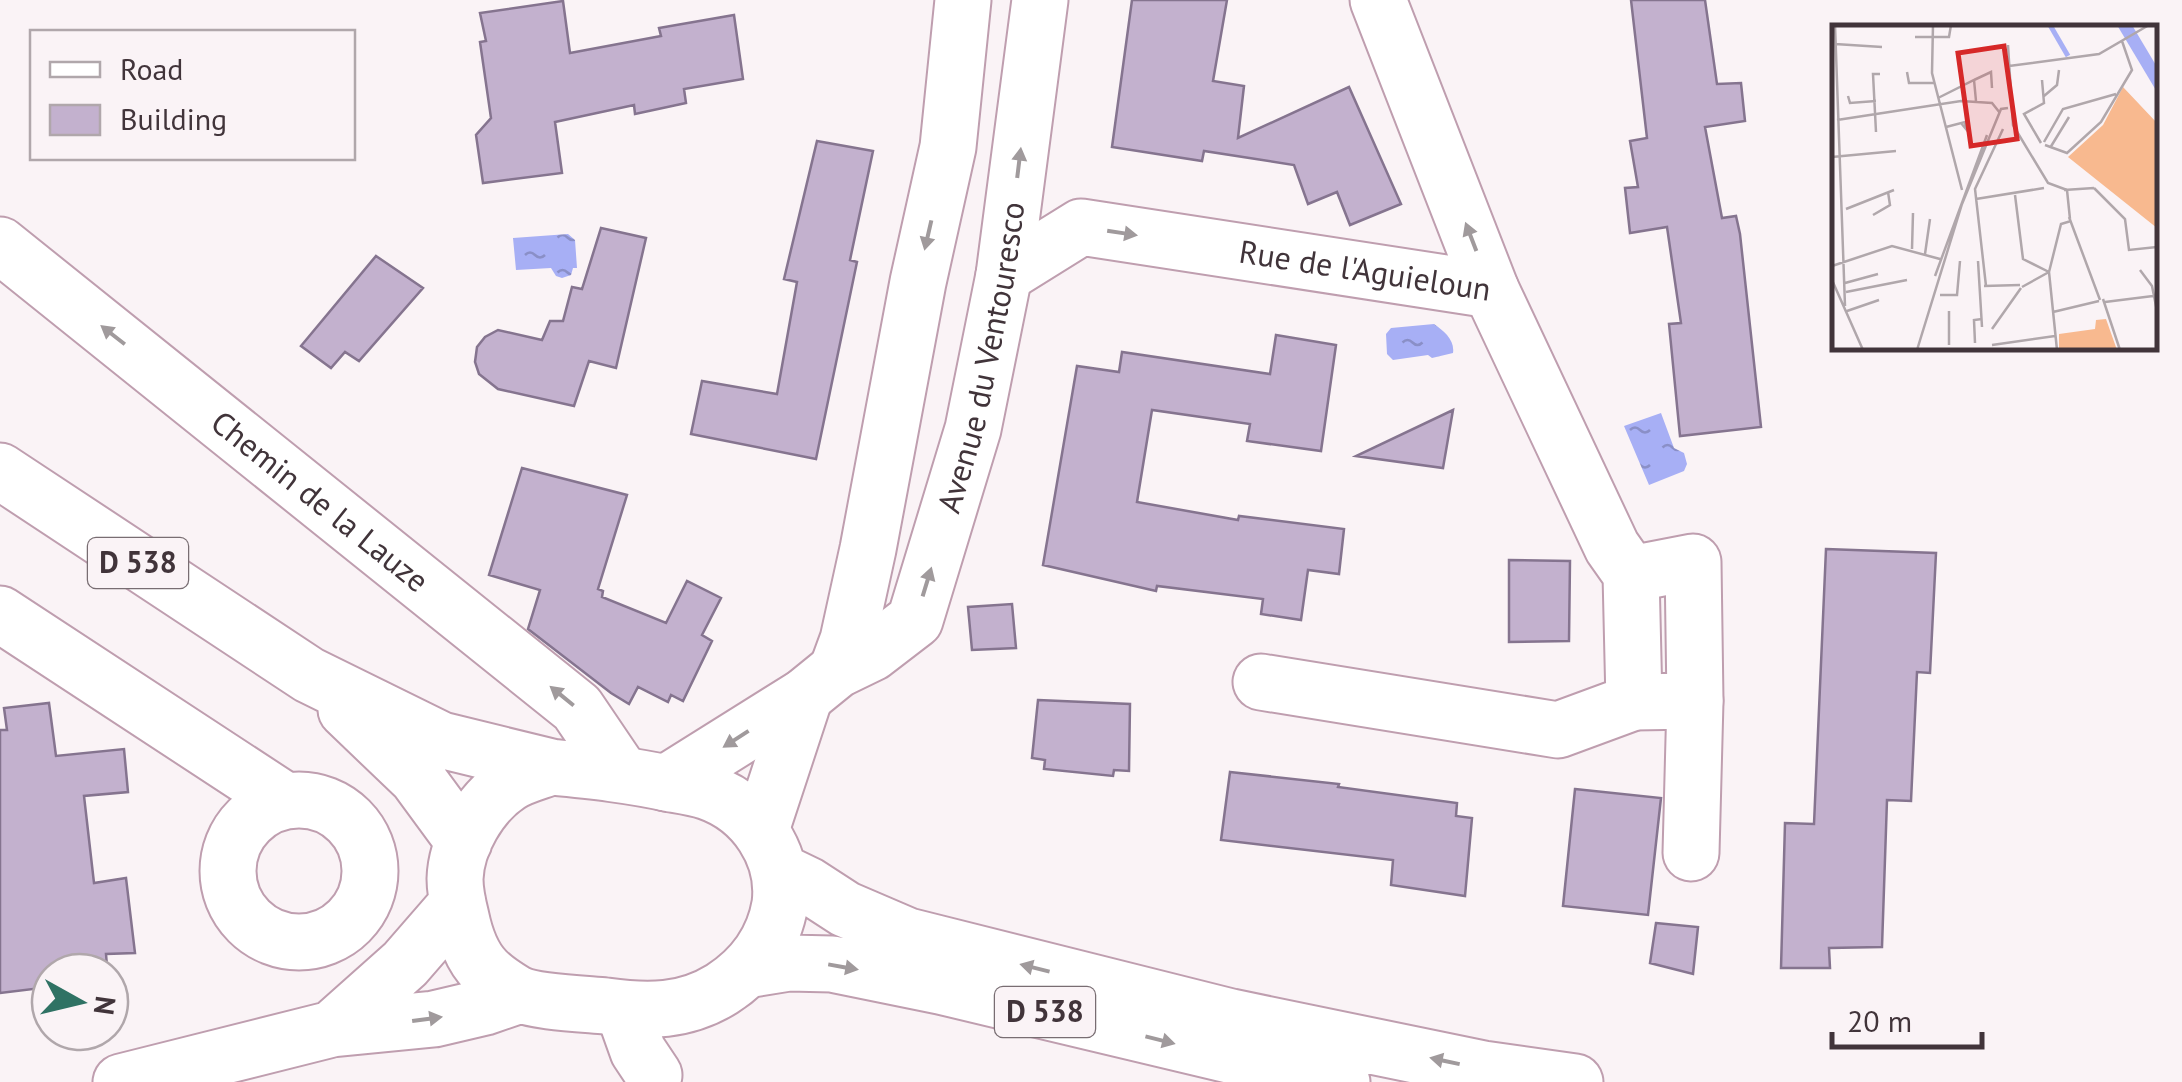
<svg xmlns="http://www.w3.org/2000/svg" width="2182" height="1082" font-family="'PT Sans',sans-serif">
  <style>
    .water { fill: url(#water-ripples) }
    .building { fill: #c3b1ce; stroke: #85748f; stroke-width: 2.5 }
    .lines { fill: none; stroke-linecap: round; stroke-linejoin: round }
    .street-casing { stroke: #bf9eaf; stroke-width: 59 }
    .primary-casing { stroke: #bf9eaf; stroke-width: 59 }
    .street { stroke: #fff; stroke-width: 55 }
    .primary { stroke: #fff; stroke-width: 55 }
    .oneway { fill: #a09a9c }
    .labels { text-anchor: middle; stroke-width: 9; stroke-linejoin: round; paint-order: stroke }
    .shield { fill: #faf3f6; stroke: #786d72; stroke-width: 2.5 }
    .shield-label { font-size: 30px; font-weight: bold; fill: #41343a }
    .street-label { font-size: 32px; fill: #41343a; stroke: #faf3f6 }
    .inset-river { fill: none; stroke: #a7aff5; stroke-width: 5 }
    .inset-road { fill: none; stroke: #b0a7ab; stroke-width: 2.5 }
    .view { fill: #d62828; fill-opacity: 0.15; stroke: #d62828; stroke-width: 5 }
    .inset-edge { fill: none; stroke: #41343a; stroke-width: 5 }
  </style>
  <defs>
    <pattern id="water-ripples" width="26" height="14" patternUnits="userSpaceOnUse" patternTransform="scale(2.5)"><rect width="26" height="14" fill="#a7aff5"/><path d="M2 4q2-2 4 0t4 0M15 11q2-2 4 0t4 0" fill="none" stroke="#8a8fc7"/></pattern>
  </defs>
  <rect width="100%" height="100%" fill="#faf3f6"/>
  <path class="water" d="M568 234 575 240 577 268H573L571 275 562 278 556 276 551 268 516 270 513 238Z
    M1434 324C1444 331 1455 340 1453 353L1432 358 1428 355 1393 360 1387 354 1386 334 1391 328Z
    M1661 413 1674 448 1684 453 1687 464 1684 471 1649 485 1624 426Z"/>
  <path class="building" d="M1132 0H1227L1213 81 1244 86 1238 138 1349 87 1401 204 1350 225 1337 192 1308 204 1294 165 1204 151 1202 161 1112 147Z
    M1631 0H1705L1717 84 1741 83 1745 121 1705 127 1722 218 1736 216 1740 234 1761 427 1680 436 1669 324 1681 323 1667 227 1630 233 1625 188 1638 187 1630 141 1647 138Z
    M563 1 570 53 661 36 659 28 734 15 743 79 684 89 686 103 635 114 634 105 555 122 562 173 483 183 476 135 491 118 480 42 486 41 480 13Z
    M817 141 873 151 850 260 857 262 816 459 691 434 702 381 777 394 797 282 784 279Z
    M601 228 646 238 616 368 589 361 574 406 498 389 479 374 475 362 477 347 485 337 498 330 542 340 550 321H563L572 287 582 289Z
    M376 256 423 288 359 361 345 352 331 368 301 346Z
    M1276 335 1336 345 1321 451 1247 441 1250 424 1152 410 1137 502 1238 520 1239 516 1344 529 1339 574 1308 570 1301 620 1261 614 1263 599 1157 586 1156 591 1043 565 1077 366 1119 372 1122 352 1270 374Z
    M1453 410 1443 468 1356 456Z
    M522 468 627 495 598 589 603 591 602 597 666 623 687 581 721 598 702 635 712 641 683 701 671 695 668 702 638 687 629 704 611 693 528 629 540 590 489 575Z
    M1826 549 1936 553 1930 673 1917 672 1911 801 1887 800 1882 947 1829 948 1830 968H1781L1785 823 1814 824Z
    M1509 560 1570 561 1569 641 1509 642Z
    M1012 604 1016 648 972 650 968 607Z
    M1038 700 1130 704 1129 771 1114 770 1113 776 1044 769 1045 760 1032 758Z
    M49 703 56 756 124 749 128 792 84 796 94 883 126 878 135 953 106 954 107 966 73 972H50V987L0 993V730H7L4 708Z
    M1230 772 1339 784 1338 787 1457 803 1456 816 1472 818 1465 896 1391 885 1393 860 1221 840Z
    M1575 789 1661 798 1648 915 1563 906Z
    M1656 923 1698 927 1693 974 1650 963Z"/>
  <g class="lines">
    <defs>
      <g id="street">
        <path id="s1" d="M0 245 577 708 621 773"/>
        <path id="s2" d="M1004 275 1081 227 1491 290 1378 0"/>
        <path d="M1631 574 1693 562 1695 701 1634 702"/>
        <path d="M0 614 284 800"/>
        <path d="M837 670 848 640 868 549 918 282 948 147 963 0"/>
        <path d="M1261 682 1558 730 1634 702 1631 574 1612 547 1491 290"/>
        <path id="s3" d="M666 783 805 696 837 670 872 653 915 620 973 429 1004 275 1040 0"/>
        <circle cx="299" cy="871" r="71"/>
        <path d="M761 830 805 696"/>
        <path d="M1691 853 1695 701"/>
        <path d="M623 1009 638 1051 654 1075"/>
      </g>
      <path id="primary" d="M0 471 309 675 441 740 551 767
        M346 710 417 778 464 842
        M551 767C592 771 631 775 671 784 683 786 697 788 708 792 754 808 786 855 780 904 774 940 753 969 722 989 685 1012 648 1012 606 1006 585 1004 532 1002 516 993 506 987 494 979 486 971 471 956 465 936 461 917 458 905 455 892 455 879 456 844 480 803 509 784 521 776 538 772 551 767Z
        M779 871 808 885 845 909 908 936 1231 1017 1483 1069 1575 1082
        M746 970 789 963 832 964 940 986 1342 1082
        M332 1029 405 964 458 903
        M121 1082 332 1029 434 1019 485 1007 520 995"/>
    </defs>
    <use href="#street" class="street-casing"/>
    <use href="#primary" class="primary-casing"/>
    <use href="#street" class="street"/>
    <use href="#primary" class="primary"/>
  </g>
  <defs><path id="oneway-solid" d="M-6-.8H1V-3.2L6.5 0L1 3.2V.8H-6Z" transform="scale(2.5)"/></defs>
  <g class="oneway">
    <use href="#oneway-solid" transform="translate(1019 163) rotate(-83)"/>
    <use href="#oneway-solid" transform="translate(1122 233) rotate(9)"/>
    <use href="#oneway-solid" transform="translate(928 235) rotate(103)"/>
    <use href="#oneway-solid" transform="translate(1471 237) rotate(-111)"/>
    <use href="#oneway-solid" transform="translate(113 335) rotate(-142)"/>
    <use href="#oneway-solid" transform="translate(927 582) rotate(-73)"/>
    <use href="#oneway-solid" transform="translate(562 696) rotate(-141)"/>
    <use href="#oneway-solid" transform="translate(736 739) rotate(147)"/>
    <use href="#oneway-solid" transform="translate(843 967) rotate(10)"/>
    <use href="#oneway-solid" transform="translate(1035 968) rotate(-166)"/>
    <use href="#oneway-solid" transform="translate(427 1019) rotate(-8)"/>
    <use href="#oneway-solid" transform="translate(1160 1040) rotate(14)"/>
    <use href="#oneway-solid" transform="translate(1445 1061) rotate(-168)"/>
  </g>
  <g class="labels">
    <g class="shield">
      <rect x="88" y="538" width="100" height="50" rx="8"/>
      <rect x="995" y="987" width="100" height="50" rx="8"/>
    </g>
    <g class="shield-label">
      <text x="138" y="573">D 538</text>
      <text x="1045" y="1022">D 538</text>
    </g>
    <g class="street-label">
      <text dy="11" stroke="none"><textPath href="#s2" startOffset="378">Rue de l'Aguieloun</textPath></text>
      <text dy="11" stroke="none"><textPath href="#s3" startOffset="570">Avenue du Ventouresco</textPath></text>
      <text dy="11" stroke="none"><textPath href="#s1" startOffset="410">Chemin de la Lauze</textPath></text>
    </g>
  </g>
  <g transform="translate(1832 25)">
    <rect width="325" height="325" fill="#faf3f6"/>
    <path d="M291 62 325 98V203L236 132 271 100Z" fill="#f8b98f"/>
    <path d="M274 294 285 325H227V309L263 304 264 295Z" fill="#f8b98f"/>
    <path d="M285 0H300L325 42V67Z" fill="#a7aff5"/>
    <path class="inset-river" d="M218 0 236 31"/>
    <path class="inset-road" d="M3 0 13 281M101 0 100 48 130 165M83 12H117L119 0M3 19 50 22M176 20 181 100 216 158 235 165 238 194M177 41 267 29 317 0M75 47 77 58H103M142 55 159 47 160 63M16 71 18 78 44 76M212 71 225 60 227 45M106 73 142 55 144 76M5 95 129 76 160 78 168 88M114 102 133 97 134 104 129 98M44 107 41 49H48M212 117 231 84 284 69M209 118 192 89 212 78 210 55M213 120 235 128 269 97 300 45 290 16M218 123 237 92M0 132 64 126M262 163 293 194 297 225 325 222M232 165 262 163M183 170 191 234 217 247M144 174 212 163M14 184 62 165M41 190 58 180 56 167M237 192 268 275M80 224 81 188M93 229 98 194M146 236 150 302M0 241 60 221 108 234M308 245 320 261 325 286M103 251 155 110M0 255 31 325M13 258 46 249M152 261 188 260M154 261 143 164 171 104M190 262 217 247M14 267 75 255M108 270H125L128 236M271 274 288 325M273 277 321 271M15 286 47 275M221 287 267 276M160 304 189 263M143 318 142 295 150 294M117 320V286M160 320 223 311M85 325 130 179 169 84 176 83M225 325 217 247 229 199 239 196"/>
    <path class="view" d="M172 21 185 114 139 121 126 28Z"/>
    <rect width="325" height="325" class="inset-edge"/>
  </g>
  <rect x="30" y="30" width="325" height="130" fill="#faf3f6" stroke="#b0a7ab" stroke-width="2.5"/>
  <rect x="50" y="62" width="50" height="15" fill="#ffffff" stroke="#b0a7ab" stroke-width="2.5"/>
  <text x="120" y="80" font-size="30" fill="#41343a">Road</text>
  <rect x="50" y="105" width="50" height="30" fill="#c3b1ce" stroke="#b0a7ab" stroke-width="2.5"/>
  <text x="120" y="130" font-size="30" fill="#41343a">Building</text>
  <g transform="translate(80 1002) rotate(98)"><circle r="48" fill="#faf3f6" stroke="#b0a7ab" stroke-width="2.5"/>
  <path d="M0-8L18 38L0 25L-18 38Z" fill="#2f7264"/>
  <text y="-15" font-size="28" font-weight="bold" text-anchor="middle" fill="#41343a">N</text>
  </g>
  <path d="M1832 1032v15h150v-15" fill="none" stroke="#41343a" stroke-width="5"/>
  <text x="1847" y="1032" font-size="30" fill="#41343a" stroke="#faf3f6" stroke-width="8" paint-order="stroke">20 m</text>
</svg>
